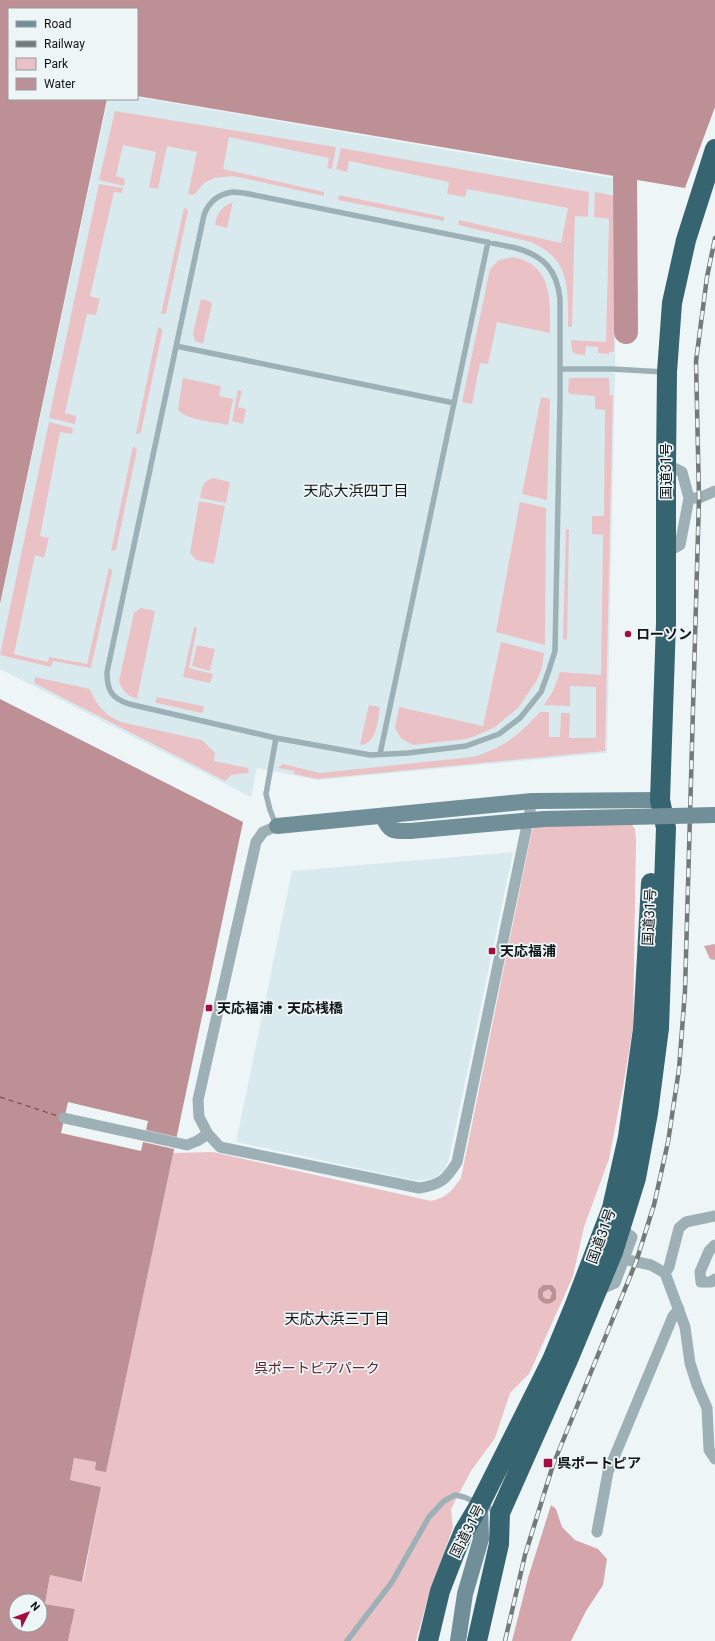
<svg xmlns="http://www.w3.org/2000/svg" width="715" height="1641" font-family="Roboto,'Noto Sans JP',sans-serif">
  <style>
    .built { fill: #d9eaef }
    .green { fill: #eac2c6 }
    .forest { fill: #d4a6ab }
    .water { fill: #bc9095; fill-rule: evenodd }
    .pier { fill: #edf5f7 }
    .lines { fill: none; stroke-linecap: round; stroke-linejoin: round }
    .river { stroke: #bc9095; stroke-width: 24 }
    .ferry { stroke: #743842; stroke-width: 1; stroke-dasharray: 5 4; stroke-linecap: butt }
    .lane { stroke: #9cb0b6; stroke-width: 5.5 }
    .street { stroke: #9cb0b6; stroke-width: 11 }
    .secondary { stroke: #718f99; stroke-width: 16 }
    .highway { stroke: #366470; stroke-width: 20 }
    .rail-casing { stroke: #74797a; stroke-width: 4.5 }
    .rail { stroke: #edf5f7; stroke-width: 3; stroke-dasharray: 9; stroke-linecap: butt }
    .secondary-bridge { stroke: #718f99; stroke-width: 16 }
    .poi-dot { fill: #a50c40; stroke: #edf5f7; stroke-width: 1.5 }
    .labels { text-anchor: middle; stroke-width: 3.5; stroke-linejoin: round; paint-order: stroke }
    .street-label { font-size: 14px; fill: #111415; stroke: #edf5f7 }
    .poi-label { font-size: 14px; font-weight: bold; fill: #111415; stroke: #edf5f7; text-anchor: start }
    .park-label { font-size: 14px; fill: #5f2630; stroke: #edf5f7 }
    .neighbourhood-label { font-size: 15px; fill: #111415; stroke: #edf5f7 }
  </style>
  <rect width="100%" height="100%" fill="#edf5f7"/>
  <path class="built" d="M137 97 619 179 607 753 317 780 257 768 251 797 0 669V606L108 99H137Z
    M513 852 449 1159 445 1169 435 1178 418 1181 236 1142 292 871Z"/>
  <path class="green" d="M115 111 336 147 332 169 327 168 329 158 229 137 223 169 324 192V196L233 176 214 178 204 183 194 195 188 194 197 152 167 146 158 189 149 187 156 152 123 145 116 176 125 179 124 186 99 180Z
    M341 148 589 192 588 217 575 216 572 327H568C568 288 571 260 531 242L458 225 459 220 561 243 568 208 467 189 465 197 447 194 449 182 349 161 347 172 336 169Z
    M99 184 123 188 122 193 114 192 90 296 100 299 96 315 87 314 65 413 76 416 75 424 49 418Z
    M595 192 616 196 614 352H609V354L598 353V347L586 346 585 355 576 354 572 351 571 340 606 342 609 219 594 217Z
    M339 195 444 217V221L338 200Z
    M233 202 227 228 215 225C217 213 221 207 233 202Z
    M184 208 187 209 188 211 166 313 164 314H161Z
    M513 257C553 265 550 300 550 333L497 322 488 364 480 363 472 404 462 402 490 269 499 260Z
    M201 299 211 302 212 304 203 344 195 341 193 333Z
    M158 327 162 329V333L141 432 139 434H136Z
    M183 378 221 386 219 396 233 399 228 425C216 422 183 420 178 409Z
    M569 378H609L610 395H613L605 751 317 779 294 774V771L278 768 283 764 320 773 472 757C502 749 519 735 540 712H549V737H560L561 713H570L569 738H596V687L570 686V706L544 705 553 691 560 672 601 675 603 535 592 534V516H604L605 410 595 409V396L570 394 568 392Z
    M238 390 242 391 238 407 246 409 243 424 232 421Z
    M541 397 550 399 547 500 522 494Z
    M49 422 73 428 72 434 60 432 40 536 49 538 44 558 35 555 14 654 48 662 49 657 87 664 109 568 111 569 112 572 91 668 53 661 51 667 0 655Z
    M133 446 137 450 116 550 111 551Z
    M213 478 230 482 226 503 200 498C202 488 202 481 213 478Z
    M199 501 225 506 214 564 196 560 190 553Z
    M520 502 546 508 545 645 496 632Z
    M566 529H569L567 640 563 639Z
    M141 608 155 611 137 699C127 696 122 690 119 681L134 613Z
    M194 627 197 628 189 668 213 674 210 683 183 677Z
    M501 642 544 653 542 668 537 680 518 708 495 727 480 734 467 739 413 745 402 739 398 734 395 727 399 707 483 726Z
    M197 645 215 649 210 671 192 666Z
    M35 677 90 689C96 705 105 715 121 722L202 740 215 753 214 761 248 768 249 773 231 775 225 781 34 683Z
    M157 697 203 706 204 708 203 712 201 713 157 703 155 702Z
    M369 705 380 707C378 720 377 742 362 745L360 744Z
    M629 821 635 829 636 840 633 1027 623 1087 609 1159 584 1227 573 1276 562 1301 529 1374 510 1393 495 1438 471 1471 451 1509 453 1528 430 1590 416 1641H68L75 1609 45 1604 50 1575 83 1582 101 1487 70 1480 74 1458 96 1462 106 1471 173 1153 213 1152 431 1201C447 1197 451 1192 461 1178L532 830 539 822Z"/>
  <path class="forest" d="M715 944V960L710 959 704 946Z
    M551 1505 556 1509 562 1527 575 1540 598 1549 607 1559 603 1585 586 1611 571 1641H512L528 1578Z"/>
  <path class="water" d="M0 0H715V107L685 188 137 96V9H9V99H107L0 604Z
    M0 699 243 822 106 1472 95 1470 96 1462 74 1458 70 1480 101 1487 82 1582 50 1575 45 1604 75 1609 68 1641H0ZM16 1601H40V1625H16Z
    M543 1285H552L556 1290V1299C550 1306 542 1305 538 1297V1290ZM549 1289 552 1293 550 1299H546L543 1297V1292Z"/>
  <path class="pier" d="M68 1102 148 1121 146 1130 177 1137 174 1149 143 1142 141 1151 61 1133Z"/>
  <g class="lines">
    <path class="river" d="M625 169 626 332"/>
    <path class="ferry" d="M0 1097 58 1116"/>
    <path class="lane" d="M233 192 244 193 516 248C544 256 557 270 560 299V401L555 651 549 670 541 692 520 718 499 734 466 746 408 753 370 755 276 738 129 704C111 698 107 690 107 672L204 215C209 201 218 194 233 192Z
      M176 346 454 403
      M560 369H612L664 372
      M276 738 266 794 270 810 276 825
      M380 754 488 242
      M347 1641 392 1582 429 1517 444 1501 455 1495 464 1497 498 1512"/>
    <path class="street" d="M666 464 682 472 689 498 680 545 667 552
      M689 498H699L715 491
      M277 826 263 832 256 842 198 1100 199 1117 208 1134 220 1147 419 1188C440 1185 446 1180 457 1162L532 801
      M64 1118 187 1145 197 1141 208 1134
      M715 1245 709 1251 700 1272 701 1282H711L715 1279
      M623 1259 651 1265 665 1273 685 1327 690 1363 697 1385 707 1408 709 1450 715 1459
      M665 1273 669 1267 679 1228 686 1222 715 1216
      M597 1291 615 1283 632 1237 620 1228
      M597 1532 608 1472 673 1316 679 1309"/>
    <path class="secondary" d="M383 816C389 833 395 831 410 831
      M277 826 532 801 660 800
      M458 1641 465 1594 481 1539 480 1504"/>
    <path class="highway" d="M428 1641 440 1591 454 1555 464 1531 480 1504 552 1360 574 1307 612 1208 628 1137 643 1029 651 883
      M477 1641 499 1544 500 1513 568 1360 613 1252 636 1178 648 1113 659 1028 666 828 660 800 666 623V464L667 372 672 303 686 240 715 149"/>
    <defs>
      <path id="rail" d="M505 1641 525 1555 553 1465 636 1262 654 1205 668 1142 679 1069 685 991 699 498 696 361 707 277 715 238"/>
    </defs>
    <use href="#rail" class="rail-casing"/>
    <use href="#rail" class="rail"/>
    <path class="secondary-bridge" d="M410 831 544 819 715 815"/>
  </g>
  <g class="poi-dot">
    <circle cx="628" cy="634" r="4"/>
    <rect x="488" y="947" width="8" height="8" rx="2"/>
    <rect x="205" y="1004" width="8" height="8" rx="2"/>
    <rect x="543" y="1458" width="10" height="10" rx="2"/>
  </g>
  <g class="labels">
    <g class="street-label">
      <text transform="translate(666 471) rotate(-90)" y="5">国道31号</text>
      <text transform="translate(649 917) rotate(-87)" y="5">国道31号</text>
      <text transform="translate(601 1236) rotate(-70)" y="5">国道31号</text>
      <text transform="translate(467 1531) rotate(-63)" y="5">国道31号</text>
    </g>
    <g class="poi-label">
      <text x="636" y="639">ローソン</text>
      <text x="500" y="956">天応福浦</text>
      <text x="217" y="1013">天応福浦・天応桟橋</text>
      <text x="557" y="1468">呉ポートピア</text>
    </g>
    <g class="park-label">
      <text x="317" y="1373">呉ポートピアパーク</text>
    </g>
    <g class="neighbourhood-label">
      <text x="356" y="496">天応大浜四丁目</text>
      <text x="337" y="1324">天応大浜三丁目</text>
    </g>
  </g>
  <rect x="8" y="8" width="130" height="92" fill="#edf5f7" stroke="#959b9d"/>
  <rect x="16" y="21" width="20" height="6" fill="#718f99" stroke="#959b9d"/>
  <text x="44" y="28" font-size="12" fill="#111415">Road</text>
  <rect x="16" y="41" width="20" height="6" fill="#74797a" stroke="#959b9d"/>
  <text x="44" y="48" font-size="12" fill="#111415">Railway</text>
  <rect x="16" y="58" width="20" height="12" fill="#eac2c6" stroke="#959b9d"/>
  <text x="44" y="68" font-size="12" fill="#111415">Park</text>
  <rect x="16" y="78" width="20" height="12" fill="#bc9095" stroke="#959b9d"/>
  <text x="44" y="88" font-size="12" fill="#111415">Water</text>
  <g transform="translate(28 1613) rotate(48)"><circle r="19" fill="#edf5f7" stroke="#959b9d"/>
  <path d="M0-3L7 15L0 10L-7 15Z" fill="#a50c40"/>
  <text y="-6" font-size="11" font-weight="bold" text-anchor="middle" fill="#111415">N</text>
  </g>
</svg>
